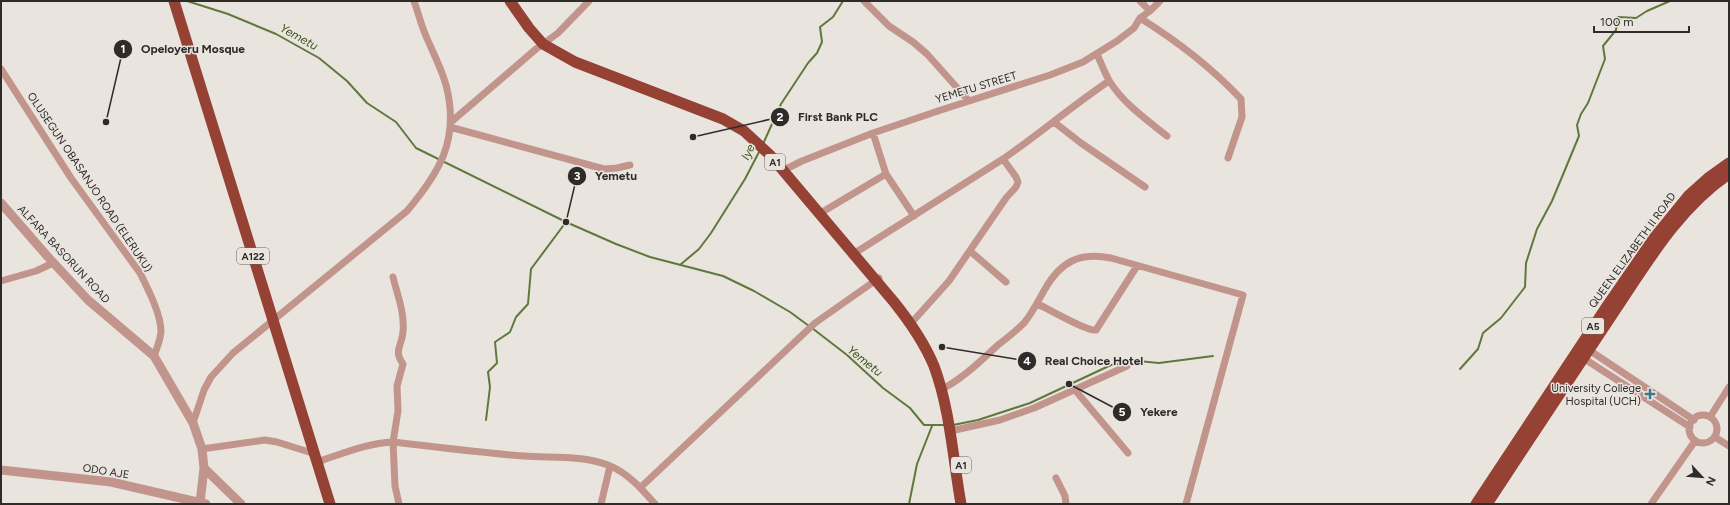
<svg xmlns="http://www.w3.org/2000/svg" width="1730" height="505" font-family="Figtree,sans-serif">
  <style>
    .lines { fill: none; stroke-linecap: round; stroke-linejoin: round }
    .stream { stroke: #5e793c; stroke-width: 2 }
    .minor { stroke: #c2958c; stroke-width: 7 }
    .tertiary { stroke: #c2958c; stroke-width: 9 }
    .trunk { stroke: #954134; stroke-width: 11 }
    .poi-dot { fill: #3c758f; stroke: #eae4df; stroke-width: 1.5 }
    .labels { text-anchor: middle; stroke-width: 3; stroke-linejoin: round; paint-order: stroke }
    .shield { fill: #eae4df; stroke: #666260; stroke-width: 1 }
    .shield-label { font-size: 10px; font-weight: bold; fill: #2e2b29 }
    .street-label { font-size: 11px; fill: #2e2b29; stroke: #eae4df }
    .poi-label { font-size: 11px; fill: #2e2b29; stroke: #eae4df; text-anchor: end }
    .water-label { font-size: 12px; font-style: italic; fill: #395518; stroke: #eae4df }
    .leader { fill: none; stroke: #2e2b29; stroke-width: 1.5 }
    .callout-dot { fill: #2e2b29; stroke: #eae4df; stroke-width: 1.5 }
    .mark-label { font-size: 12px; text-anchor: middle; font-weight: bold; fill: #fff }
    .callout-label { font-size: 12px; text-anchor: middle; font-weight: bold; fill: #2e2b29; stroke: #eae4df; stroke-width: 3; stroke-linejoin: round; paint-order: stroke }
  </style>
  <rect width="100%" height="100%" fill="#eae4df"/>
  <g class="lines">
    <path class="stream" d="M187 1 228 14 276 34 319 58 347 81 367 103 396 122 416 148 566 222 616 244 650 257 723 276 754 291 790 312 809 326
      M763 144 781 104 808 63 817 53 822 42 820 27 833 17 843 1
      M680 265 699 249 711 233 745 179 759 152
      M812 328 847 355 883 388 910 408 924 425H945
      M1460 369 1478 349 1483 333 1501 318 1525 287 1526 263 1537 229 1552 201 1579 136 1577 125 1581 114 1588 103 1605 59 1603 46 1616 30 1618 17 1636 18 1647 11 1670 1
      M486 420 490 387 488 372 497 363 495 342 510 332 516 317 528 304 531 269 566 222
      M953 425 978 420 1030 403 1111 365 1138 361 1159 363 1213 356
      M909 504 917 464 932 426"/>
    <path class="minor" d="M864 1 889 26 913 42 927 54 969 101
      M1140 1 1150 11
      M1140 18C1177 41 1211 67 1241 99L1242 117 1228 158
      M1097 54C1101 63 1105 74 1110 82 1124 104 1147 120 1167 136
      M1 69 71 178 140 273C148 289 161 314 161 332 160 341 157 348 154 356
      M451 122 536 49 558 33 589 1
      M1054 122 1081 143 1145 187
      M450 127 604 169 617 168 630 165
      M873 133 886 174 914 216
      M784 172 788 168 802 161 873 133 941 110 1050 75 1083 62 1117 41 1134 28 1140 18 1150 11 1160 1
      M824 211 886 174
      M858 251 1003 159
      M970 251 1006 282
      M393 277C397 294 405 313 403 332 402 346 393 350 403 364L397 386 398 411 393 442 395 486 399 504
      M1 281 36 271 53 263
      M1038 304C1048 309 1088 332 1096 330L1137 266
      M914 320 949 281 1006 198 1016 187 1018 182 1016 177 1003 159C1039 134 1072 106 1109 81
      M1586 348 1694 420
      M1580 356 1690 427
      M946 387C965 376 982 360 998 345 1007 338 1016 331 1024 323 1033 312 1038 301 1045 289 1061 261 1080 252 1111 258L1243 295 1186 504
      M1075 390 1128 453
      M1689 429a14 14 0 1 1 28 0a14 14 0 1 1-28 0Z
      M1710 417 1729 387
      M193 423 204 390 211 377 233 353 407 211C439 173 459 141 447 89 443 71 433 53 426 36 421 25 418 12 414 1
      M955 430 1000 420 1034 408 1127 366
      M1715 437 1729 446
      M202 449 265 440 277 442 309 452
      M317 462C342 454 367 443 393 442 437 447 480 453 524 456 552 458 582 455 608 465 628 473 641 488 655 504
      M1056 478 1065 496 1066 504
      M641 487 815 323 879 278
      M601 504 610 466
      M1651 504 1695 441"/>
    <path class="tertiary" d="M1 203 48 257 88 300 154 356 193 423 202 449 204 468 200 503
      M204 468 241 504
      M1 470 111 482 206 504"/>
    <path class="trunk" d="M174 1 330 504
      M510 1 529 28 543 44 575 62 723 119 744 131 770 155 894 302C910 322 924 342 934 366 950 409 953 459 961 504
      M1476 504 1607 306 1654 238 1689 195 1708 178 1729 163
      M1487 504C1530 439 1573 373 1616 309 1648 261 1680 207 1729 174"/>
  </g>
  <path class="poi-dot" d="M1648 388h4v4h4v4h-4v4h-4v-4h-4v-4h4z"/>
  <g class="labels">
    <g class="shield">
      <rect x="765" y="154" width="20" height="16" rx="3"/>
      <rect x="237" y="248" width="32" height="16" rx="3"/>
      <rect x="1582" y="318" width="22" height="16" rx="3"/>
      <rect x="951" y="457" width="20" height="16" rx="3"/>
    </g>
    <g class="shield-label">
      <text x="775" y="166">A1</text>
      <text x="253" y="260">A122</text>
      <text x="1593" y="330">A5</text>
      <text x="961" y="469">A1</text>
    </g>
    <g class="street-label">
      <text transform="translate(976 87) rotate(-17)" y="4">YEMETU STREET</text>
      <text transform="translate(90 182) rotate(56)" y="4">OLUSEGUN OBASANJO ROAD (ELERUKU)</text>
      <text transform="translate(1632 250) rotate(-54)" y="4">QUEEN ELIZABETH II ROAD</text>
      <text transform="translate(64 254) rotate(47)" y="4">ALFARA BASORUN ROAD</text>
      <text transform="translate(106 471) rotate(9)" y="4">ODO AJE</text>
    </g>
    <g class="poi-label">
      <text x="1641" y="392">University College<tspan x="1641" dy="13">Hospital (UCH)</tspan></text>
    </g>
    <g class="water-label">
      <text transform="translate(299 37) rotate(29)" y="4">Yemetu</text>
      <text transform="translate(748 152) rotate(-65)" y="4">Iye</text>
      <text transform="translate(865 361) rotate(39)" y="4">Yemetu</text>
    </g>
  </g>
  <path class="leader" d="M106 122L123 49M693 137L780 117M566 222L577 176M942 347L1027 361M1069 384L1122 412"/>
  <g class="callout-dot">
    <circle cx="106" cy="122" r="4"/>
    <circle cx="693" cy="137" r="4"/>
    <circle cx="566" cy="222" r="4"/>
    <circle cx="942" cy="347" r="4"/>
    <circle cx="1069" cy="384" r="4"/>
    <circle cx="123" cy="49" r="10"/>
    <circle cx="780" cy="117" r="10"/>
    <circle cx="577" cy="176" r="10"/>
    <circle cx="1027" cy="361" r="10"/>
    <circle cx="1122" cy="412" r="10"/>
  </g>
  <g class="mark-label">
    <text x="123" y="53">1</text>
    <text x="780" y="121">2</text>
    <text x="577" y="180">3</text>
    <text x="1027" y="365">4</text>
    <text x="1122" y="416">5</text>
  </g>
  <g class="callout-label">
    <text x="193" y="53">Opeloyeru Mosque</text>
    <text x="838" y="121">First Bank PLC</text>
    <text x="616" y="180">Yemetu</text>
    <text x="1094" y="365">Real Choice Hotel</text>
    <text x="1159" y="416">Yekere</text>
  </g>
  <rect width="1730" height="505" fill="none" stroke="#2e2b29" stroke-width="4"/>
  <g transform="translate(1702 477) rotate(116)" stroke="#eae4df" stroke-width="3" paint-order="stroke">
  <path d="M0-3L7 15L0 10L-7 15Z" fill="#2e2b29"/>
  <text y="-6" font-size="11" font-weight="bold" text-anchor="middle" fill="#2e2b29">N</text>
  </g>
  <path d="M1594 26v6h95v-6" fill="none" stroke="#2e2b29" stroke-width="2"/>
  <text x="1600" y="26" font-size="12" fill="#2e2b29" stroke="#eae4df" stroke-width="3" paint-order="stroke">100 m</text>
</svg>
